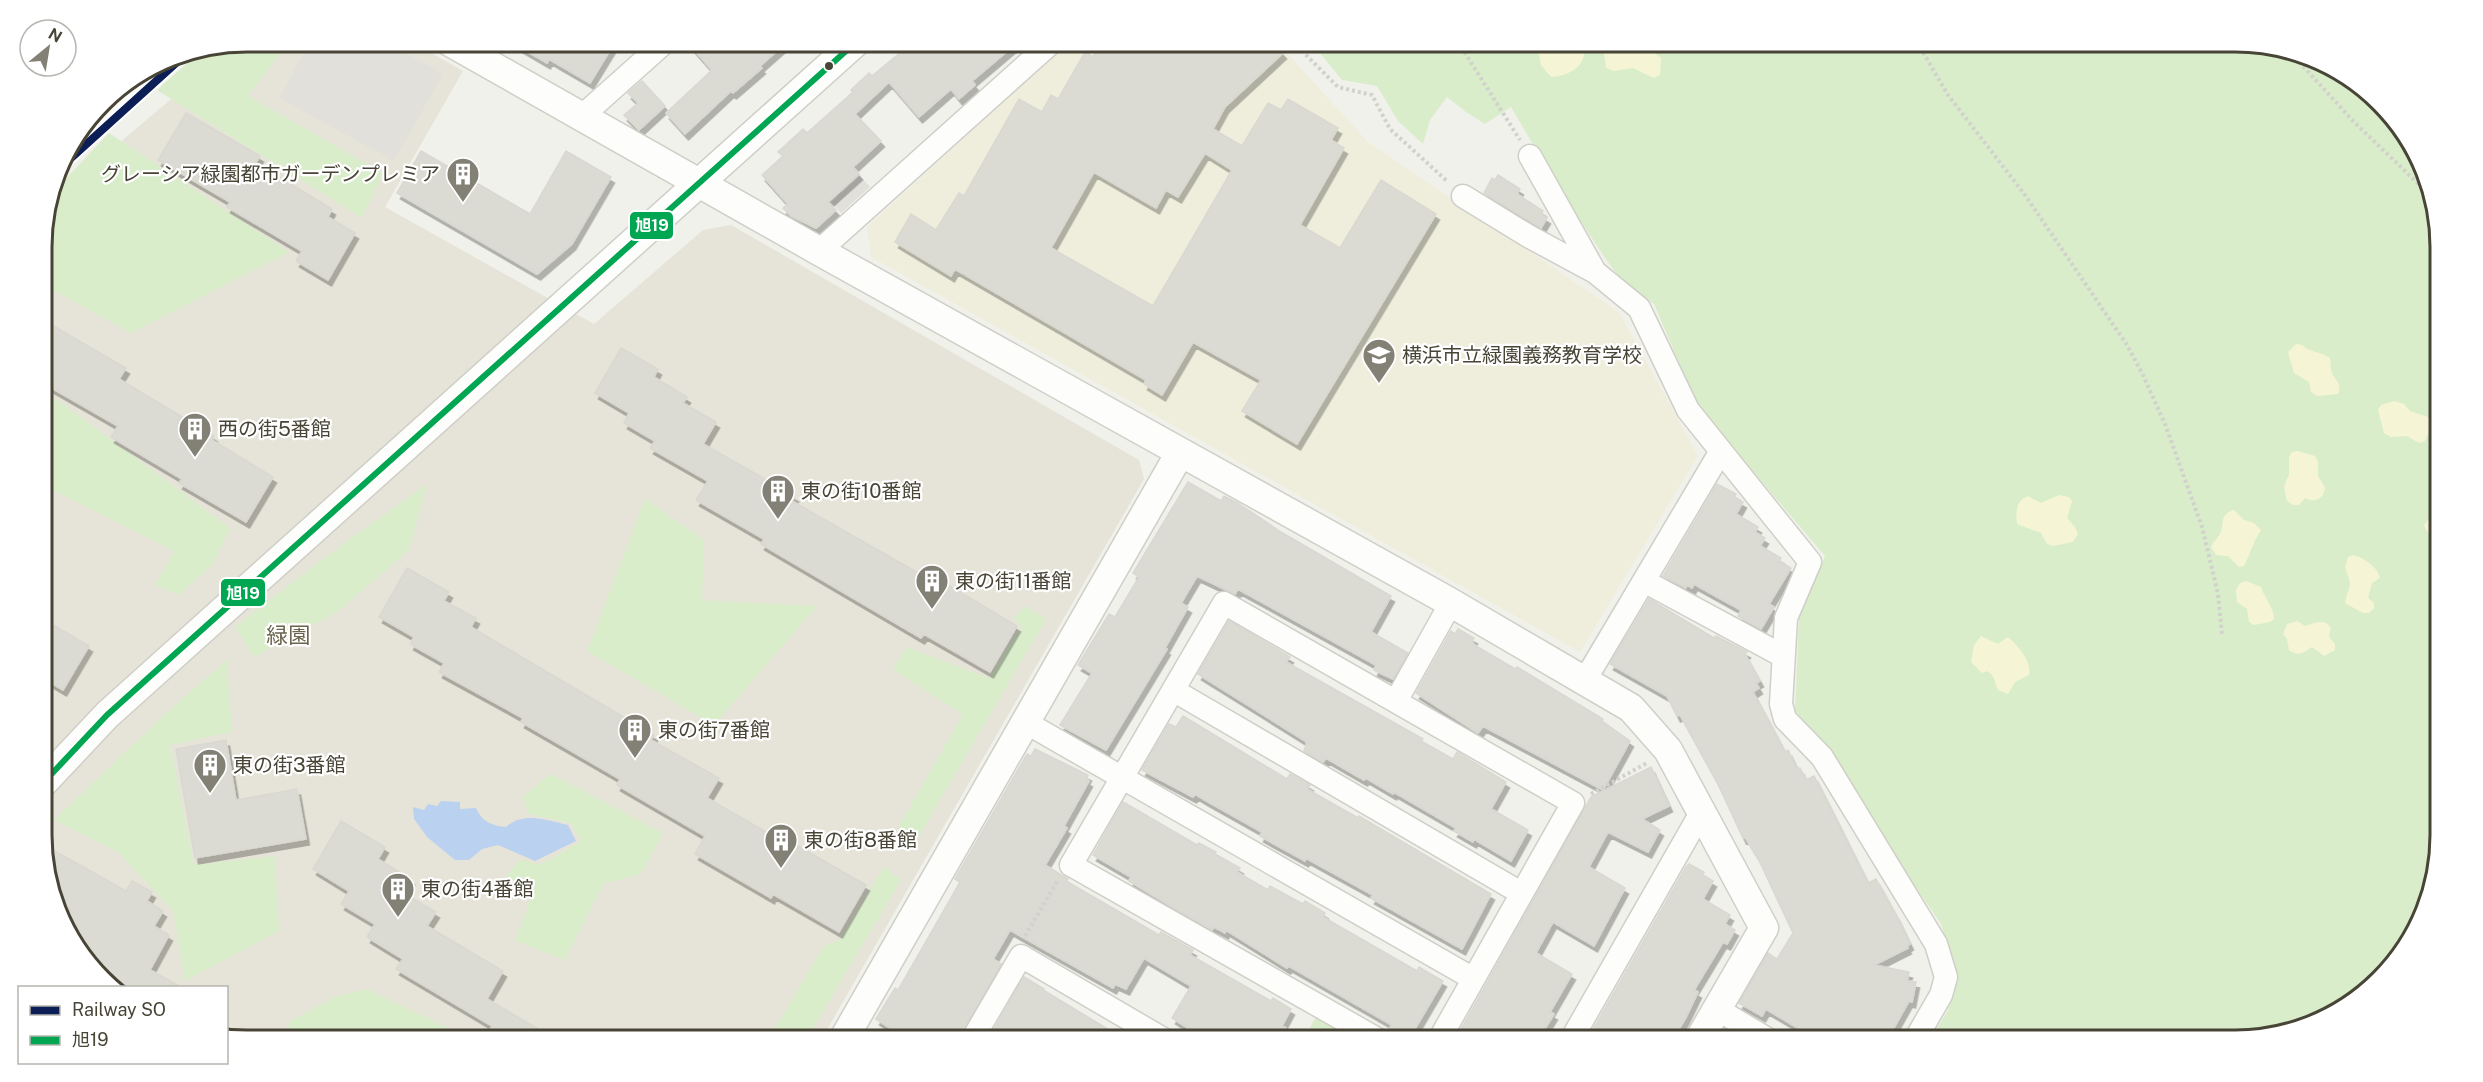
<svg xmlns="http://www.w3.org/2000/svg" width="2483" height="1082" font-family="'Public Sans','Noto Sans JP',sans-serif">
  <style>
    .residential { fill: #e6e4d8 }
    .education { fill: #efeedd }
    .green { fill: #d9edcb }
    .sand { fill: #f5f5d6 }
    .parking { fill: #e1e0da }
    .water { fill: #bad1f0 }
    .building { fill: #dbdad3; stroke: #d9d8d1; stroke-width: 1.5; fill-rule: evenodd; filter: url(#shadow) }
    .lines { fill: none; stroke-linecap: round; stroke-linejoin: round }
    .pedestrian-casing { stroke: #cfcfc8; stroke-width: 19 }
    .minor-casing { stroke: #cfcfc8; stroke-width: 25 }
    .tertiary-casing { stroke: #cfcfc8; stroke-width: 31 }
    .path { stroke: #d2d1cb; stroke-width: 4; stroke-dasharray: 3 3; stroke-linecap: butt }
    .pedestrian { stroke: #fdfdfc; stroke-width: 16 }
    .minor { stroke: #fdfdfc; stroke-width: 22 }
    .tertiary { stroke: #fdfdfc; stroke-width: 28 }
    .bus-1-casing { stroke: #fff; stroke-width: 10 }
    .bus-1 { stroke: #00a651; stroke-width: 6 }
    .rail-1-casing { stroke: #fff; stroke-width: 12 }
    .rail-1 { stroke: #0c1e56; stroke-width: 8 }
    .bus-dot { fill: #484536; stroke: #fff; stroke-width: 2 }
    .labels { text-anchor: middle; stroke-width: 4.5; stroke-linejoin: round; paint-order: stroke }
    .poi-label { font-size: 20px; fill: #484536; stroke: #fff; text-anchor: start }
    .quarter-label { font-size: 22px; fill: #6b654d; stroke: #fff }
    .rim { fill: none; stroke: #484536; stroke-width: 3 }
    .line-badge { stroke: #fff; stroke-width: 2 }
    .badge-label { font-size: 16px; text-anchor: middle; font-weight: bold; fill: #fff }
  </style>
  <defs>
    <filter id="shadow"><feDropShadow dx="3.5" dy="6" stdDeviation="0" flood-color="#0004"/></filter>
  </defs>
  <rect width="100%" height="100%" fill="#f1f1eb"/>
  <path class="residential" d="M248 42H412L463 71 385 207 594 324 703 230 731 225 1139 460 1144 479 821 1040H248L227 1036 226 988 121 987 85 960 44 861 42 234 46 220 125 138 235 45Z"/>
  <path class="education" d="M1069 42H1277L1368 142 1619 312 1698 456 1580 652 871 257 867 227Z"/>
  <path class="green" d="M248 42H289L248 96 383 173 362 218 157 90 201 51Z
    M1311 42H2235L2314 58 2398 122 2439 221 2441 834 2425 913 2398 960 2350 1005 2248 1040H1930L1948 1010 1957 974 1941 924 1795 710 1799 617 1825 556 1698 407 1654 304 1623 282 1605 258 1558 187 1511 107 1485 124 1466 112 1447 97 1430 120 1423 144 1398 121 1377 86 1342 80Z
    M109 133 289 252 131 333 43 285 42 234 54 191Z
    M43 392 63 404 230 528 212 566 178 595 155 585 174 551 43 485Z
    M427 484 409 550 340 610 254 657 235 627 328 555Z
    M645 499 704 540 702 600 817 606 714 725 587 651Z
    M1025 606 1046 619 919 836 905 839 899 826 963 714 893 670 906 647 989 678 1022 626 1013 619Z
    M227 660 232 732 170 745 194 865 275 856 279 931 185 981 173 911 118 852 54 820 167 712Z
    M551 774 663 833 641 874 603 884 565 960 515 941 531 899 506 876 520 859 540 865 581 841 570 823 528 814 523 796Z
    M884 867 901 880 806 1040H768L825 944 839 941Z
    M367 989 458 1033 468 1040H348L332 1031 324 1040H285L290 1021 335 997Z
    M1317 1015 1360 1040H1303Z"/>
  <path class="sand" d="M1521 42H1558L1564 46 1580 48 1584 55C1581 70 1565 76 1551 77L1541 65 1539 54 1524 47Z
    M1610 42H1638L1642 50 1654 53 1661 58 1660 75 1654 78 1633 68 1614 71 1606 68 1603 45Z
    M2296 344 2302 345C2311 353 2320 351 2330 358 2331 361 2330 365 2331 369 2332 379 2343 382 2338 394L2317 396 2311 392 2309 382 2294 373 2288 352Z
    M2394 401 2404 404 2410 411 2431 418 2433 423 2425 441 2419 443 2407 436 2391 437 2384 433 2378 410 2381 405Z
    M2298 451 2315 456 2318 462V476L2325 488C2323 500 2315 503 2305 498L2299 505H2293L2287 501 2284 487 2289 474V457L2292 452Z
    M2059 495 2069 497 2072 501 2067 518 2075 527 2078 534 2073 542 2053 546 2047 544 2041 533 2017 524C2016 512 2015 501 2028 496L2041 503Z
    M2234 510 2244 520 2254 523 2261 530C2253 542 2250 554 2244 566L2239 567 2228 556 2216 555 2211 547C2213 542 2217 539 2220 534 2225 523 2219 514 2234 510Z
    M2440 513V545H2436L2424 526 2428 520Z
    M2353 555C2364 558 2378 567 2380 578L2372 583 2368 598 2374 603V608L2369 613H2363L2345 603C2350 581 2353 589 2345 567L2348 557Z
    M2246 581 2261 587C2264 597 2274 608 2274 619L2270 622 2254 625 2249 622 2247 609 2237 602 2236 590 2240 583Z
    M2297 621 2305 626C2316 623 2324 618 2331 628L2329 637 2335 644V650L2324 656 2312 647C2303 653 2298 657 2289 650L2287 639 2283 634 2287 624Z
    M1981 636 1998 644 2008 637C2018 646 2032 661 2029 675L2015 682 2008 694 1998 690C1994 682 1996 676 1987 671L1982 673 1971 662 1974 645Z"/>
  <path class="parking" d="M310 42H386L443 74 394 161 279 98Z
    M860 176 870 187 841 213 831 202Z"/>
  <path class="water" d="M441 801 460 802V809L476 808C481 821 492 826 506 827 523 811 547 820 568 825L576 841 535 861 498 845 482 849 469 860H455L427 837 414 819 413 807 424 810 428 804 437 806Z"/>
  <path class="building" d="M511 42H615L590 83 549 59 547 63Z
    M687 42H787L760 66 762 68 733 93 731 91 685 134 666 113 712 70Z
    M913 42H1018L972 81 975 85 959 99 951 89 919 117 889 82 855 114 881 141 853 167 859 174 828 202 836 210 816 228 791 216 783 208 788 204 762 175 783 156 778 152 803 129 807 133 853 92 851 90 869 73 872 76Z
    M1101 42H1272L1283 53 1225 107 1213 129 1242 146 1268 103 1281 110 1288 99 1338 128 1331 140 1344 148 1300 225 1340 248 1381 180 1436 214 1297 444 1242 411 1261 380 1193 342 1162 395 1144 384 1146 380 955 269 951 276 895 242 911 214 936 230 959 193 964 196 1019 99 1042 112 1051 95 1058 99 1085 52 1093 57ZM1205 153 1232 170 1153 306 1051 248 1094 172 1156 208 1166 190 1178 197Z
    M642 81 665 106 639 130 624 115 638 103 628 93Z
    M186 113 260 156 256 163 332 209 328 217 355 233 328 280 296 261 302 251 227 207 230 202 158 160Z
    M421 151 530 214 566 151 611 177 572 244 537 274 397 193Z
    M1498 175 1520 189 1517 194 1543 211 1541 214 1547 218 1541 228 1484 193 1492 178 1495 180Z
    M43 320 126 368 119 379 214 436 212 440 273 477 246 522 179 483 182 479 111 437 118 426 43 383Z
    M621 348 658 369 654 377 687 397 683 403 716 422 703 444 795 496 792 501 948 590 950 586 1017 626 990 672 924 634 921 638 761 544 764 539 696 500 708 481 650 448 655 441 624 423 629 413 595 393Z
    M1188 482 1221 501 1224 496 1239 504 1281 532 1391 596 1371 632 1408 653 1393 679 1374 670 1376 665 1238 589 1235 594 1197 576 1181 603 1188 607 1165 648 1167 649 1106 750 1060 725 1092 673 1078 665 1109 614 1115 617 1139 577 1133 573Z
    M1717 484 1736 494 1734 497 1743 502 1736 514 1758 527 1755 532 1765 538 1760 546 1781 558 1779 561 1791 568 1769 604 1774 607 1761 629 1738 616 1741 610 1694 584 1692 588 1687 585 1686 588 1663 576Z
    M407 568 449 592 444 601 476 618 471 627 654 735 651 740 719 778 707 798 791 846 793 843 866 885 839 932 773 894 771 898 695 854 705 836 617 785 620 779 521 722 523 718 439 672 444 663 410 644 414 637 379 617Z
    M1649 599 1714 638 1716 636 1747 652 1745 654 1760 681 1756 683 1759 688 1753 692 1785 752 1788 750 1797 769 1800 768 1806 780 1814 776 1868 883 1876 879 1897 917 1910 944 1907 946 1908 948 1874 965 1909 972 1907 981 1916 982 1912 1002 1909 1001 1887 1040H1805L1808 1034 1766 1009 1762 1016 1739 1003 1768 953 1777 959 1793 933 1758 858 1745 837 1743 838 1718 784 1680 715 1677 716 1667 696 1610 664Z
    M43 619 89 646 63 690 43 678Z
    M1229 621 1290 657 1286 662 1423 739 1421 741 1453 759 1457 752 1506 782 1491 809 1528 830 1511 861 1474 839 1473 842 1454 831 1456 828 1394 792 1393 794 1366 778 1364 780 1326 758 1323 762 1304 751 1307 742 1198 674Z
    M1458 629 1474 638 1472 642 1476 646 1515 669 1517 667 1603 719 1602 721 1630 741 1603 790 1483 726 1478 733 1416 693 1451 631 1455 634Z
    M1183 716 1287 779 1290 774 1310 785 1307 789 1358 818 1359 816 1491 894 1462 949 1371 898 1373 895 1306 858 1305 861 1260 836 1262 832 1205 800 1195 794 1193 797 1142 770 1169 724 1176 727Z
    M226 740 236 800 297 789 306 839 195 858 176 749Z
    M1035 749 1088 775 1086 779 1089 781 1064 826 1067 828 1045 865 1068 879 1066 881 1159 935 1161 932 1193 950 1190 955 1271 1001 1273 998 1291 1009 1282 1026 1286 1028 1279 1040H1207L1172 1018 1191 986 1144 958 1126 989 1115 984 1113 988 1010 930 993 959 1001 964 959 1040H909L876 1019 895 988 898 990 960 882 955 879 1027 754 1031 756Z
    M1651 767 1669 806 1642 819 1660 830 1648 852 1608 832 1589 867 1625 888 1594 946 1553 922 1536 953 1572 974 1550 1012 1554 1014 1541 1035 1532 1030 1527 1040H1455L1591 797Z
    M1123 802 1197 845 1199 843 1216 852 1215 854 1240 868 1237 872 1268 890 1270 886 1303 904 1305 901 1325 913 1323 917 1417 971 1419 967 1443 981 1409 1039 1390 1028 1392 1025 1289 966 1287 968 1226 930 1225 933 1214 927 1212 930 1174 908 1129 881 1131 877 1093 855Z
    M341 821 385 847 378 859 411 879 403 893 436 912 427 926 503 971 487 999 557 1040H485L492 1026 396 969 403 959 367 937 375 924 341 904 349 891 313 869Z
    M53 850 126 891 132 881 152 892 147 901 163 911 154 926 169 935 150 970 181 987H121L85 959 45 864Z
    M1689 864 1704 872 1703 875 1713 881 1703 899 1730 915 1725 924 1735 930 1727 944 1723 942 1694 990 1698 992 1685 1019 1673 1039 1659 1030 1653 1040H1587L1686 867Z
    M1024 977 1044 989 1043 990 1126 1040H988Z"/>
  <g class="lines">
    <defs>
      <path id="pedestrian" d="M63 158 175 56"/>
      <path id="minor" d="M581 117 665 42
        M1530 156 1595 272
        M1463 196 1530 237 1595 272 1639 308 1688 410 1810 562 1786 618 1781 704 1785 719 1822 757 1936 944 1946 977 1941 995 1915 1040
        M819 251 1052 42
        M1644 581 1783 656
        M1585 680 1721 451
        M1173 690 1521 893
        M1396 701 1451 603
        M1025 722 1472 978
        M1717 1009 1769 1040
        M972 1040 1021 956 1165 1040
        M1379 1040 1071 865 1224 603 1573 803 1439 1040
        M1571 1040 1702 811"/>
      <path id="tertiary" d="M450 42 819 251 1448 601 1631 708 1668 750 1764 928 1699 1040
        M44 782 107 715 856 42
        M843 1040 1180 453"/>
    </defs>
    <use href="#pedestrian" class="pedestrian-casing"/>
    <use href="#minor" class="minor-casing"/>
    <use href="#tertiary" class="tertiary-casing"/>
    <path class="path" d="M1293 42 1338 87 1372 95 1390 129 1448 182
      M1458 42 1520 140
      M1917 42 1948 95 2025 195 2127 345 2142 373 2165 424 2202 527 2218 594 2222 634
      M2291 53 2354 122 2427 192
      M1591 794 1647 763
      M1025 936 1058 880"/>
    <use href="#pedestrian" class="pedestrian"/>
    <use href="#minor" class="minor"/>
    <use href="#tertiary" class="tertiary"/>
    <defs>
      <path id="bus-1" d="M44 782 107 715 856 42"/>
    </defs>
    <use href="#bus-1" class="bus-1-casing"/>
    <use href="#bus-1" class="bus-1"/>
    <defs>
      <path id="rail-1" d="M60 168 186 54"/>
    </defs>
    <use href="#rail-1" class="rail-1-casing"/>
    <use href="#rail-1" class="rail-1"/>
  </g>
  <defs>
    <symbol id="building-pin" viewBox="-11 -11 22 30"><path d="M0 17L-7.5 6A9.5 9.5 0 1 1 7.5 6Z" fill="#838175" stroke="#fff"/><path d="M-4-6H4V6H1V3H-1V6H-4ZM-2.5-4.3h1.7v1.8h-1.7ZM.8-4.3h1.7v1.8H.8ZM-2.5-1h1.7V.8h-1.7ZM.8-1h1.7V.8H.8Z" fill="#fff"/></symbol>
    <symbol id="school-pin" viewBox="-11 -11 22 30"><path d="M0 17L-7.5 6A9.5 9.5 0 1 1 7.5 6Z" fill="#838175" stroke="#fff"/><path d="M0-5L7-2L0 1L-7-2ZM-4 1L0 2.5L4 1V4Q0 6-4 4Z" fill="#fff"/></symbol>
  </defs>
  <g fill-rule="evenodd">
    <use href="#building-pin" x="444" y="155" width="38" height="52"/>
    <use href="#school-pin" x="1360" y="336" width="38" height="52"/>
    <use href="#building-pin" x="176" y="410" width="38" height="52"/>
    <use href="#building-pin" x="759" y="472" width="38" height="52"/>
    <use href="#building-pin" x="913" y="562" width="38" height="52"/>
    <use href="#building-pin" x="616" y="711" width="38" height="52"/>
    <use href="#building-pin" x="191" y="746" width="38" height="52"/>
    <use href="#building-pin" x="762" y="821" width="38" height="52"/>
    <use href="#building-pin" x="379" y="870" width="38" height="52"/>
  </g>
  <circle class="bus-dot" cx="829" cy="66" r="5"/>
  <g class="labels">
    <g class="poi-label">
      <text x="440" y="181" text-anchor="end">グレーシア緑園都市ガーデンプレミア</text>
      <text x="1402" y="362">横浜市立緑園義務教育学校</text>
      <text x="218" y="436">西の街5番館</text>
      <text x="801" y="498">東の街10番館</text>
      <text x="955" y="588">東の街11番館</text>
      <text x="658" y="737">東の街7番館</text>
      <text x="233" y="772">東の街3番館</text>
      <text x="804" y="847">東の街8番館</text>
      <text x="421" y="896">東の街4番館</text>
    </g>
    <g class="quarter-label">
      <text x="288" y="643">緑園</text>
    </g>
  </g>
  <path d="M0 0H2483V1082H0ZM247 52H2235A195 195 0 0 1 2430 247V835A195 195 0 0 1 2235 1030H247A195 195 0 0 1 52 835V247A195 195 0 0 1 247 52Z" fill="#fff" fill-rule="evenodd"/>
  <path class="rim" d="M247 52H2235A195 195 0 0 1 2430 247V835A195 195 0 0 1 2235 1030H247A195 195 0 0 1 52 835V247A195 195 0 0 1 247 52Z"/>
  <g class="line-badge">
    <rect x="629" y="211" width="45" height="29" rx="6" fill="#00a651"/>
    <rect x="220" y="578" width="46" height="29" rx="6" fill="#00a651"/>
  </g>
  <g class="badge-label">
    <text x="652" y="231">旭19</text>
    <text x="243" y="599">旭19</text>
  </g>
  <rect x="18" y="986" width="210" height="78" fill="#ffffff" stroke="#b6b5af" stroke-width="1.5"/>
  <rect x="30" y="1006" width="30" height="9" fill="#0c1e56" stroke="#b6b5af" stroke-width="1.5"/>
  <text x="72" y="1016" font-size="18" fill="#484536">Railway SO</text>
  <rect x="30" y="1036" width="30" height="9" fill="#00a651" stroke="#b6b5af" stroke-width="1.5"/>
  <text x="72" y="1046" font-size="18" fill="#484536">旭19</text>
  <g transform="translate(48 48) rotate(30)"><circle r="28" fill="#ffffff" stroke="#b6b5af" stroke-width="1.5"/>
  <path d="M0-4.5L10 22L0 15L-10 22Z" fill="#838175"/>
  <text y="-9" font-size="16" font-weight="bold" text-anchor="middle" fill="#484536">N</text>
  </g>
</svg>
